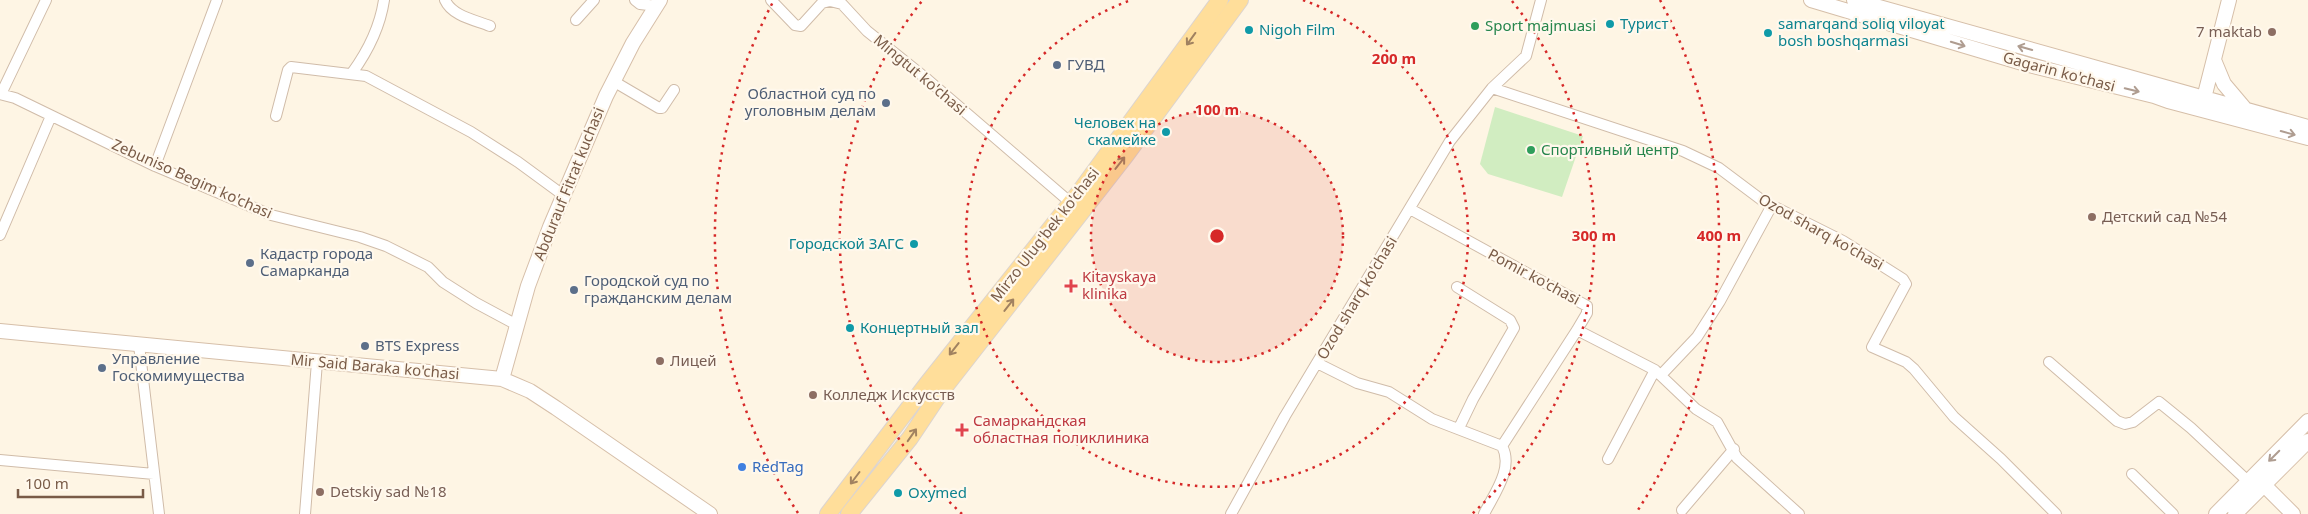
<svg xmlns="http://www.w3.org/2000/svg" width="2308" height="514" font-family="'Noto Sans',sans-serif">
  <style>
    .green { fill: #d1edc1 }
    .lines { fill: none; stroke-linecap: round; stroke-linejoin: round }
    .street-casing { stroke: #d0bca9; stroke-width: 12 }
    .secondary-casing { stroke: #d6bfa9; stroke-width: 16 }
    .primary-casing { stroke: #dcd4cf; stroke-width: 18 }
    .street { stroke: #fff; stroke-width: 10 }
    .secondary { stroke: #fff; stroke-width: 14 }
    .primary { stroke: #ffde9a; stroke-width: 16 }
    .oneway { stroke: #a18260 }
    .oneway2 { stroke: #af9d91 }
    .ring { fill: none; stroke: #d62828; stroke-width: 2.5; stroke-dasharray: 2.5 5 }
    .culture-dot { fill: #0f9aa8; stroke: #fff8ec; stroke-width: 2 }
    .leisure-dot { fill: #2e9e5b; stroke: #fff8ec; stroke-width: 2 }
    .education-dot { fill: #8d6e63; stroke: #fff8ec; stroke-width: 2 }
    .service-dot { fill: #5c6f8a; stroke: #fff8ec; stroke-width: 2 }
    .health-dot { fill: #e0444e; stroke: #fff8ec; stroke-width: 2 }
    .shop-dot { fill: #3f7fe0; stroke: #fff8ec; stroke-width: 2 }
    .labels { text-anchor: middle; stroke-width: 4.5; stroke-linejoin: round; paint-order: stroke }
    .culture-label { font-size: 15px; fill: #0d838f; stroke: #fff8ec; text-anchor: start }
    .leisure-label { font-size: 15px; fill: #27864d; stroke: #fff8ec; text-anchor: start }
    .education-label { font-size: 15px; fill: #785e54; stroke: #fff8ec; text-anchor: start }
    .service-label { font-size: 15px; fill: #4e5e75; stroke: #fff8ec; text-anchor: start }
    .street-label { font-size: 15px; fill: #795b47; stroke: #fff8ec }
    .health-label { font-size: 15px; fill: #be3a42; stroke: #fff8ec; text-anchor: start }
    .shop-label { font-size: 15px; fill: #366cbe; stroke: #fff8ec; text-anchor: start }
    .centre { fill: #d62828; stroke: #fff8ec; stroke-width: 2.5 }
    .ring-label { font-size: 15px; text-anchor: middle; font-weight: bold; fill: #d62828; stroke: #fff8ec; stroke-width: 4.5; stroke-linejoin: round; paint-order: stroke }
  </style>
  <rect width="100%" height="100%" fill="#fef5e4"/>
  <path class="green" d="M1495 107 1583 136 1562 197 1488 174 1480 164Z"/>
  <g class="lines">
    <defs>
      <path id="street" d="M445 0C452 16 475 20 490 26
        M635 0 640 4 657 6
        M771 0 795 25 801 26 822 3 830 1 842 4 867 31 928 80 1071 203
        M576 20 594 0
        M352 73C368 51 380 27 384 0
        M613 81 659 108H662L674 90
        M1492 88 1683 151 1719 168 1771 207 1777 208 1843 241 1903 279 1906 284 1872 347 1906 362 1914 369 1954 417 2001 459 2056 514
        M0 94 15 98 155 166 271 215 360 237 386 246 428 267 443 282 476 303 517 325
        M1 94 46 0
        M276 116 288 70 291 67 366 76 471 132 518 162 563 195
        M155 166 217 0
        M1410 209 1587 306V313L1577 330 1502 446
        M0 235 51 116
        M1457 287 1510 320 1514 328 1473 399 1459 428
        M1577 330 1655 370 1696 409 1717 422 1737 458 1799 514
        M139 345 159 514
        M2049 362 2117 421 2125 424 2133 422 2159 402 2191 428 2253 486
        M1317 363 1357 383 1389 392 1432 419 1502 446C1514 468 1494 494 1484 514
        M1661 375 1697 337 1720 301 1771 207
        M1608 459 1655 370
        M0 460 154 474
        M2132 474 2173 514
        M1682 510 1734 449
        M305 514 317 362
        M1231 514 1285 416 1450 141 1492 88 1526 56 1541 0"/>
      <path id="secondary" d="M1811 0 2029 65 2154 96 2168 101 2308 138
        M1854 0 2308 127
        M2214 60 2224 84 2246 110
        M2202 106 2229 0
        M0 331 502 379 530 391 556 408 710 514
        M502 379 528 286 550 227 606 96 633 43 660 0
        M2258 479 2293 514
        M2216 514 2308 421
        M2235 514 2308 441"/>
      <path id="primary" d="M828 514 927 384 1081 190 1220 0
        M849 514 910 438 940 393 1126 155 1240 0"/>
    </defs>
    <use href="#street" class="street-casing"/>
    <use href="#secondary" class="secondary-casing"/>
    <use href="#primary" class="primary-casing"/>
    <use href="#street" class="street"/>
    <use href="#secondary" class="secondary"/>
    <use href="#primary" class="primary"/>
  </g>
  <defs><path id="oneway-shaft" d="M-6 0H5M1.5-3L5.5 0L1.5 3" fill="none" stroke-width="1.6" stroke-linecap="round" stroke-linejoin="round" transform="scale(1.25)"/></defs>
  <g class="oneway">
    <use href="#oneway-shaft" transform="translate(1191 39) rotate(126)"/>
    <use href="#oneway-shaft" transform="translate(1120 163) rotate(-52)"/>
    <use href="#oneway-shaft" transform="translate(1009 305) rotate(-52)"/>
    <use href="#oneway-shaft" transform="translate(954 349) rotate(128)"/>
    <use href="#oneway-shaft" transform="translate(912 435) rotate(-55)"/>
    <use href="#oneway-shaft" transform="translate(855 478) rotate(127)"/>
  </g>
  <g class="oneway2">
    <use href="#oneway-shaft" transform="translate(1958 44) rotate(17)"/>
    <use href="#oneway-shaft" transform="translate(2025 48) rotate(-164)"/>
    <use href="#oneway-shaft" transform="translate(2132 90) rotate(14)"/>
    <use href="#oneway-shaft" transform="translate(2288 133) rotate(15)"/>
    <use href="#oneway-shaft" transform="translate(2274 456) rotate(135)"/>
  </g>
  <circle cx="1217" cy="236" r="126" fill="#d62828" fill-opacity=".12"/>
  <g class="ring">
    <circle cx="1217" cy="236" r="126"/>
    <path d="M1303 0A251 251 0 1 1 1131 0"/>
    <path d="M962 514A377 377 0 0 1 922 1M1512 1A377 377 0 0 1 1472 514"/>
    <path d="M798 513A502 502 0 0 1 774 0M1660 0A502 502 0 0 1 1636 513"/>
  </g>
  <g class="culture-dot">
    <circle cx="1610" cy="24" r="5"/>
    <circle cx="1249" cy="30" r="5"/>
    <circle cx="1768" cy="33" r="5"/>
    <circle cx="1166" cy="132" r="5"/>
    <circle cx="914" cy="244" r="5"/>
    <circle cx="850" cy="328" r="5"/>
    <circle cx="898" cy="493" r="5"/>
  </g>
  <g class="leisure-dot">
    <circle cx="1475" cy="26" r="5"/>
    <circle cx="1531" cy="150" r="5"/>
  </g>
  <g class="education-dot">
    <circle cx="2272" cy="32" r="5"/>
    <circle cx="2092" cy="217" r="5"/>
    <circle cx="660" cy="361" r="5"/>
    <circle cx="813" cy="395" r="5"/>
    <circle cx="320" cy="492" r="5"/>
  </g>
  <g class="service-dot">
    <circle cx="1057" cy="65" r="5"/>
    <circle cx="886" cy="103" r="5"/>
    <circle cx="250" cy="263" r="5"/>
    <circle cx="574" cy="290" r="5"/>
    <circle cx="365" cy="346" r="5"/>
    <circle cx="102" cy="368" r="5"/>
  </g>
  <g class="health-dot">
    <path d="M1068.5 278.5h5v5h5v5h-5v5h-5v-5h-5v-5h5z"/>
    <path d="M959.5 422.5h5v5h5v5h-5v5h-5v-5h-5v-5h5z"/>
  </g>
  <circle class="shop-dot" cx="742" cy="467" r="5"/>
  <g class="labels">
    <g class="culture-label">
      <text x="1620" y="29">Турист</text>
      <text x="1778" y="29">samarqand soliq viloyat<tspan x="1778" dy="17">bosh boshqarmasi</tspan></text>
      <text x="1259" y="35">Nigoh Film</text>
      <text x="1156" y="128" text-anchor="end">Человек на<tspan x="1156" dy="17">скамейке</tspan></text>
      <text x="904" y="249" text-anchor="end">Городской ЗАГС</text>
      <text x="860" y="333">Концертный зал</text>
      <text x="908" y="498">Oxymed</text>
    </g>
    <g class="leisure-label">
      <text x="1485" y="31">Sport majmuasi</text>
      <text x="1541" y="155">Спортивный центр</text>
    </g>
    <g class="education-label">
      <text x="2262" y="37" text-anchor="end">7 maktab</text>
      <text x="2102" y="222">Детский сад №54</text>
      <text x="670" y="366">Лицей</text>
      <text x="823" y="400">Колледж Искусств</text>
      <text x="330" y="497">Detskiy sad №18</text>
    </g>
    <g class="service-label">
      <text x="1067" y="70">ГУВД</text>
      <text x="876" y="99" text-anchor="end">Областной суд по<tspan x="876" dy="17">уголовным делам</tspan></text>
      <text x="260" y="259">Кадастр города<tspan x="260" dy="17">Самарканда</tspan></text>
      <text x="584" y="286">Городской суд по<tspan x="584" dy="17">гражданским делам</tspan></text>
      <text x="375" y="351">BTS Express</text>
      <text x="112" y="364">Управление<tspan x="112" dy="17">Госкомимущества</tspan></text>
    </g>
    <g class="street-label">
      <text transform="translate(2059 72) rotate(15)" y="5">Gagarin ko'chasi</text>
      <text transform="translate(920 75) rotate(40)" y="5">Mingtut ko'chasi</text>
      <text transform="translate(192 179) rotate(24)" y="5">Zebuniso Begim ko'chasi</text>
      <text transform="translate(569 184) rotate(-68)" y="5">Abdurauf Fitrat kuchasi</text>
      <text transform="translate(1821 232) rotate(29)" y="5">Ozod sharq ko'chasi</text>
      <text transform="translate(1045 235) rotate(-52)" y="5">Mirzo Ulug'bek ko'chasi</text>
      <text transform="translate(1534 277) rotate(28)" y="5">Pomir ko'chasi</text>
      <text transform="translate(1357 298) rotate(-59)" y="5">Ozod sharq ko'chasi</text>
      <text transform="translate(375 367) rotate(5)" y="5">Mir Said Baraka ko'chasi</text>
    </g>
    <g class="health-label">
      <text x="1082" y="282">Kitayskaya<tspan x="1082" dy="17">klinika</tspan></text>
      <text x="973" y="426">Самаркандская<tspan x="973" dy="17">областная поликлиника</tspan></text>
    </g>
    <g class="shop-label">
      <text x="752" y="472">RedTag</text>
    </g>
  </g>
  <circle cx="1217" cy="236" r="8" class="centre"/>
  <g class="ring-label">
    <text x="1394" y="64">200 m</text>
    <text x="1217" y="115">100 m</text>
    <text x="1594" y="241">300 m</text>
    <text x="1719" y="241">400 m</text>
  </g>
  <path d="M18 489v8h125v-8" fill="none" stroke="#795b47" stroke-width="2.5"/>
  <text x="25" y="489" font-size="15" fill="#795b47" stroke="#fff8ec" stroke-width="4" paint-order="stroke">100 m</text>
</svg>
